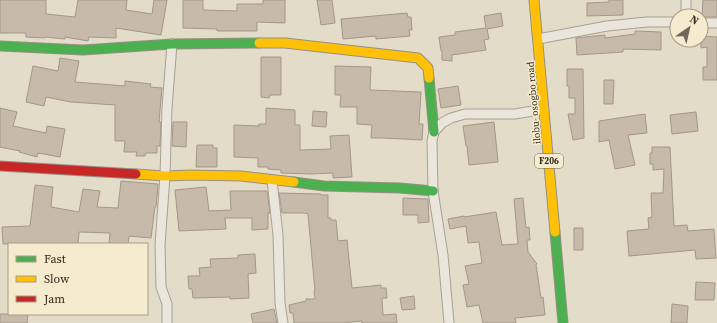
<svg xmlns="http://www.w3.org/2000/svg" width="717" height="323" font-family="'Source Serif 4',serif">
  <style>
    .building { fill: #c7baaa; stroke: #a39789 }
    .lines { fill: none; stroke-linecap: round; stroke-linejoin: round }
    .street-casing { stroke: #a8a093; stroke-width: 11 }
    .fast-casing { stroke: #979083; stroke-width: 11 }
    .slow-casing { stroke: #979083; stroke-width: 11 }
    .jam-casing { stroke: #979083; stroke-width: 11 }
    .street { stroke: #ebe6db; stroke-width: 9 }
    .fast { stroke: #4caf50; stroke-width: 9 }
    .slow { stroke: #ffc107; stroke-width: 9 }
    .jam { stroke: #c62828; stroke-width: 9 }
    .labels { text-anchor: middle; stroke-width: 3; stroke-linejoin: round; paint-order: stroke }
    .shield { fill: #f5ebce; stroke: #6f6351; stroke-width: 1 }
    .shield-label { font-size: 9px; font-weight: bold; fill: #35291c }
    .street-label { font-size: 10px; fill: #35291c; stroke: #f5ebce }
  </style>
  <rect width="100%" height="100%" fill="#e3dcc9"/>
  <path class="building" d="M0 0H46V14L75 17 78 0H127L126 10 152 14 154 0H167L161 35 116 28V38L89 37 88 41 65 37V39L45 37V38L26 37V33H0Z
    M183 0H203V10L237 11V4H263V0H285V23L257 22V31H217V29L183 28Z
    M317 0H332L335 23 321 25Z
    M609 0H623V15L587 16V3L609 2Z
    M703 0H717V17H702Z
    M407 13 408 17H411L412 30H409L410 36 376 39V36L343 39 341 19Z
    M501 13 503 26 487 29 489 39 484 40 486 50 452 55V61L442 60V51H441L439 37 455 35V32L486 28 484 16Z
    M635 31 661 32V50L623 49V52L577 55 576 38 605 35V38L635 34Z
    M701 36 717 37V80H703V67H707V47L701 48Z
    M261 57H281V95H270L269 98 261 97Z
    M60 58 79 61 75 82 125 86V81L151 84 150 87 162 88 159 122H161L160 146H157V153H146L145 156H136L137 152H124L125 141H115V105L71 102 46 97 44 106 26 102 33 66 58 71Z
    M335 66 371 67 370 90 421 92 419 124H423L422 140 383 138H371L372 125 357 124V107H340L341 95H335Z
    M567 69H583L584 138 573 140 568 114H575V98H569V86H567Z
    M604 80H614L613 104H604Z
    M458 86 461 105 441 108 438 89Z
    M0 108 17 112 13 126 46 133 47 126 65 129 60 157 38 153 37 157 19 152 20 151 0 147Z
    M266 108 295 110V125H300V150L331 149 330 136 349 135 352 177 333 178V173L311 174 281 173V170L268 169V167H258V158L234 157V125L259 126V124H266Z
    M313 111 327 112 326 127 312 126Z
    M696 112 698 131 672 134 670 115Z
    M645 114 647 133 628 135 635 165 615 169 609 140 599 142V121Z
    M173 122H187L186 147 172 146Z
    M494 122 498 162 469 165 467 146H466L463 126Z
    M197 145H213V148H217V167H196Z
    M652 147H670L674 226 687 225 688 231 714 229 716 258 696 259 695 250 629 256 627 231 649 229 648 218 652 217 651 193H663L664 169 653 170V164H650V153H652Z
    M121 181 158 184 157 197 156 207H155L151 238 129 236 128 244H109L110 233 79 232 78 244H3L2 227 30 226 35 185 53 187 51 207 79 212 83 189 100 191 97 207 118 208Z
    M206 187 209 211 231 210 230 191H267L270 213H268V229L252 230V218H225L226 229 179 231 175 190Z
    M279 193 321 194V195H328V218H331V220H336L338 241 347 240 352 288 381 285V288H386L387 298H382L383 315 396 314 397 323H362V321L343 323H294L293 313H290L289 305 306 301V299H315L314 291H315L308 214 304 213H282Z
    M403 198 428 199 429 222 418 223V215H403Z
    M523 198 526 228 529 227 530 240H527L528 252 537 264 536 265 541 298 543 297 545 315 515 318 516 323H483L479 305 467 307 463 285 469 284 465 266 482 263 479 242 468 243 466 226 450 229 448 219 464 216V217L496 212 502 245 518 244 514 199Z
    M574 228H583V250H574Z
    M255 254 256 273 248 274 249 298 230 299V297L193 298 192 289H189L188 276H200L199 268 211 267 210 259 238 258V255Z
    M696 282 715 283 714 300H695Z
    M414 296 415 309 402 310 400 298Z
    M672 304 688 306 687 323H671Z
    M274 309 277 323H253L251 314Z
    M0 314H28L27 323H0Z"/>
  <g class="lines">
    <defs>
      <path id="street" d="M686 16V0
        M701 23H717
        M538 39 607 26 647 22H677
        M272 180 278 235 280 303 283 323
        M167 323V304L161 287 160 245 165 176 167 108 172 44
        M449 323 443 255 433 191 432 141 434 132 442 123 451 118 465 114H515L544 109"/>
      <path id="fast" d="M0 46 83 50 172 44 259 43
        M429 78 434 132
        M294 182 324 186 400 188 433 191
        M555 232 563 323"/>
      <path id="slow" d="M534 0 555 232
        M259 43H285L418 58 428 68 429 78
        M136 174 165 176 191 175 241 176 294 182"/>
      <path id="jam" d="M0 166 136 174"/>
    </defs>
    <use href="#street" class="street-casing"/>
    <use href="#fast" class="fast-casing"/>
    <use href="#slow" class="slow-casing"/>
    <use href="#jam" class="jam-casing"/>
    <use href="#street" class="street"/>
    <use href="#fast" class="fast"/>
    <use href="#slow" class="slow"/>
    <use href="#jam" class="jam"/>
  </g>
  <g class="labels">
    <rect class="shield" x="535" y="154" width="28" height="14" rx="3"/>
    <g class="shield-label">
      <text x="549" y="164">F206</text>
    </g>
    <g class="street-label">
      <text transform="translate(533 103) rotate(-95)" y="4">ilobu- osogbo road</text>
    </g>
  </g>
  <rect x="8" y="243" width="140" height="72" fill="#f5ebce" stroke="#a89d87"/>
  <rect x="16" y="256" width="20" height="6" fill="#4caf50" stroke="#a89d87"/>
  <text x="44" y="263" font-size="12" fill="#35291c">Fast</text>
  <rect x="16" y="276" width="20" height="6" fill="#ffc107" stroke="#a89d87"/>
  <text x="44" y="283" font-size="12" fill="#35291c">Slow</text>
  <rect x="16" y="296" width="20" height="6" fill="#c62828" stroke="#a89d87"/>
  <text x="44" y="303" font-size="12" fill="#35291c">Jam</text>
  <g transform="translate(689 28) rotate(34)"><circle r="19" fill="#f5ebce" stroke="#a89d87"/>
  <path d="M0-3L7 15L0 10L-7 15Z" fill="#726859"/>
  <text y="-6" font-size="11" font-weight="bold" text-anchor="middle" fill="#35291c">N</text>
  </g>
</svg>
